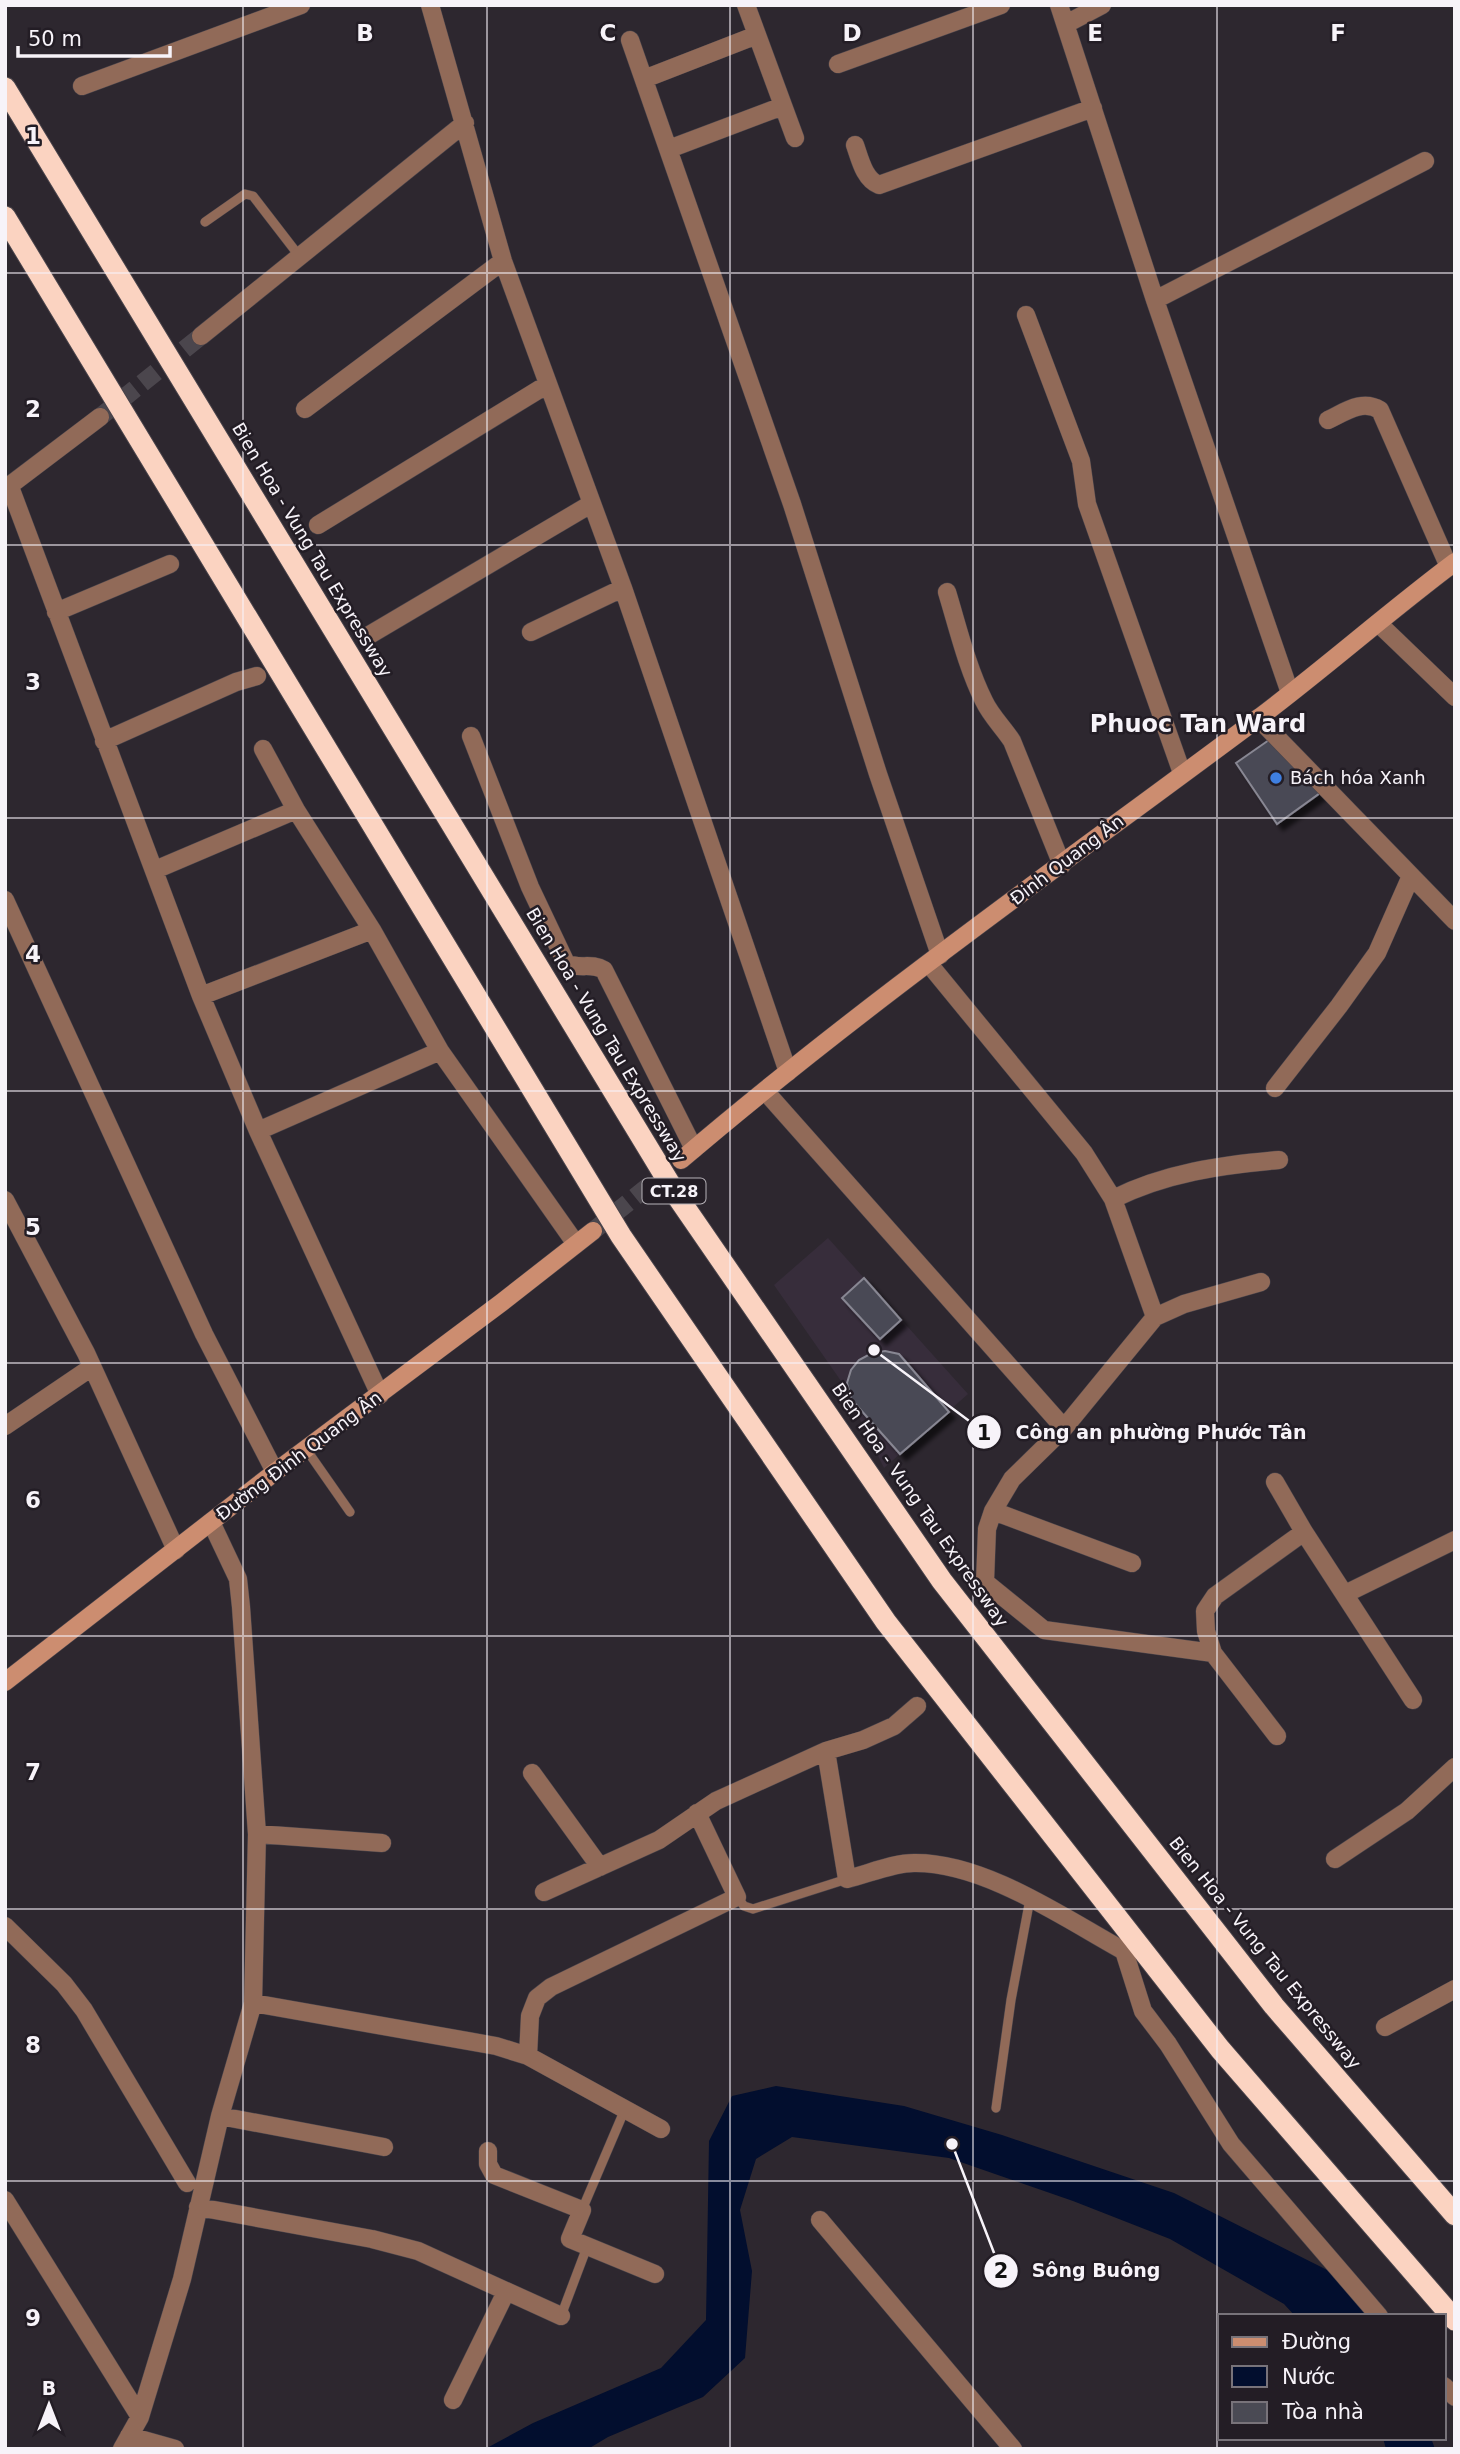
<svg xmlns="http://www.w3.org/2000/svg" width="1460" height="2454" font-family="'DejaVu Sans',sans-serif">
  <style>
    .built { fill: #372d3b }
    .water { fill: #020e2e }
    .building { fill: #4a4a54; stroke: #888793; stroke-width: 2; filter: url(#shadow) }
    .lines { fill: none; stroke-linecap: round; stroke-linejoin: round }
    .street-tunnel { stroke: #4b464d; stroke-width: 18; stroke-dasharray: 18 9; stroke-linecap: butt }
    .secondary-tunnel { stroke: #4b464d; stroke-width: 18; stroke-dasharray: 18 9; stroke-linecap: butt }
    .lane-casing { stroke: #49444b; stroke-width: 10 }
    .street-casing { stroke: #49444b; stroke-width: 19 }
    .secondary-casing { stroke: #49444b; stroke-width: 19 }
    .highway-casing { stroke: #49444b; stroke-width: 23 }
    .lane { stroke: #916a58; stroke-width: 9 }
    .street { stroke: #916a58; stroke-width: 18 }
    .secondary { stroke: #cc8d70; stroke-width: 18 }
    .highway { stroke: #fbd3c1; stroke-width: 21 }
    .grid { fill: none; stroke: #f7f3f9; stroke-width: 2; stroke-opacity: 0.55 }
    .shop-dot { fill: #3f7fe0; stroke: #231d25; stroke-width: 2.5 }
    .labels { text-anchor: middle; stroke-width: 5; stroke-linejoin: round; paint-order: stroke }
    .shield { fill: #231d25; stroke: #b7b3b9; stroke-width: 2 }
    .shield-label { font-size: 16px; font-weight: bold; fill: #f7f3f9 }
    .street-label { font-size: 18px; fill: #f7f3f9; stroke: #231d25 }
    .poi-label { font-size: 18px; fill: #f7f3f9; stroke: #231d25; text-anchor: start }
    .district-label { font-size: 24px; font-weight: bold; fill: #f7f3f9; stroke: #231d25 }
    .grid-label { font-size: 23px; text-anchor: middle; font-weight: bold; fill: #f7f3f9; stroke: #231d25; stroke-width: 5; stroke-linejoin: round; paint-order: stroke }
    .leader { fill: none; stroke: #f7f3f9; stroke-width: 2.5 }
    .callout-dot { fill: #f7f3f9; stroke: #231d25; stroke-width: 2.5 }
    .mark-label { font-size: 21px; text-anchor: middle; font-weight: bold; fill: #111 }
    .callout-label { font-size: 19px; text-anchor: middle; font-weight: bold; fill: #f7f3f9; stroke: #231d25; stroke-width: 5; stroke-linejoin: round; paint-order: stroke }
  </style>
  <defs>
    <filter id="shadow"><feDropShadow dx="6" dy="6" stdDeviation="2" flood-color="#0009"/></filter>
  </defs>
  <rect width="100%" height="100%" fill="#2d272f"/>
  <path class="built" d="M828 1238 968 1394 884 1468 841 1381 774 1285Z"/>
  <path class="water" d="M776 2086 904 2106 1002 2135 1174 2193 1341 2277 1367 2316H1295L1284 2304 1170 2239 1073 2201 949 2158 792 2137 756 2159 740 2210 752 2271 745 2358 703 2397 608 2437 588 2449H485L533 2423 661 2368 706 2320 709 2141 732 2096Z
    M1383 2438H1431L1435 2449H1386Z"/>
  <path class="building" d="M1269 740 1320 793 1277 824 1236 763Z
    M864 1278 901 1320 880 1339 842 1298Z
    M885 1351 899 1354 949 1412 900 1454 851 1399 847 1383 851 1370 859 1360 872 1353Z"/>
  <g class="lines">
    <path class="street-tunnel" d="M100 417 201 336"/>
    <path class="secondary-tunnel" d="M593 1231 672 1167"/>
    <defs>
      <path id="lane" d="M205 222 245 194 253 196 300 257
        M306 1449 350 1512
        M737 1897 744 1906 753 1909 847 1879
        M996 2108 1011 2000 1030 1899
        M582 2210 625 2109
        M561 2316 587 2247"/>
      <path id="street" d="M430 5 503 261 623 588 788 1072
        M746 5 795 138
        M1059 5 1155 300 1290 693
        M1066 24 1102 5
        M630 40 792 504 878 774 940 955
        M838 64 1001 5
        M644 79 757 35
        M82 86 301 5
        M855 145C860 159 864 179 879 185L1093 108
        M669 149 783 106
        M1155 300 1425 161
        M1026 315 1081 461 1087 504 1182 773
        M201 336 465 123
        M305 409 503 261
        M1328 420C1345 412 1362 399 1380 410L1449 567
        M10 487 201 996
        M5 489 100 417
        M318 525 548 384
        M947 592C958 628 967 667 984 701 991 716 1003 727 1012 741L1062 865
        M56 612 170 564
        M1378 623 1455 697
        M531 632 623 588
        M366 637 591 504
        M1258 718 1455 921
        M471 736 530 887 566 963C579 970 591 962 604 970L694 1149
        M104 741 236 682 257 676
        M155 870 296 810
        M5 900 204 1334 275 1472
        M372 930 201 996 258 1131 380 1395
        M929 964 1084 1153 1113 1199 1155 1317
        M440 1051 576 1244
        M1275 1088 1339 1006 1377 953 1411 876
        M765 1091 1064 1428
        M258 1131 440 1051 372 930 296 810 263 749
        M1113 1199C1165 1173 1221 1165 1279 1160
        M5 1200 86 1353 176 1550
        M5 1426 92 1367
        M1275 1482 1304 1532 1413 1700
        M993 1511 1132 1563
        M1345 1594 1455 1540
        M1213 1653 1044 1630 985 1582 987 1529 993 1511 1012 1479 1064 1428 1155 1317 1184 1304 1261 1282
        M1277 1736 1213 1653 1206 1631 1205 1611 1215 1596 1304 1532
        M826 1751 847 1879C868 1874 893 1863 914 1863 984 1862 1064 1918 1124 1951L1143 2011 1168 2044 1231 2144 1379 2316
        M532 1773 600 1867
        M257 1834 382 1843
        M1335 1859 1407 1811 1455 1767
        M544 1892 659 1840 716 1801 826 1751 863 1740 894 1726 917 1706
        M5 1926 64 1984 84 2010 187 2183
        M253 2003 496 2046 528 2056 661 2129
        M1385 2027 1455 1989
        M528 2056 530 2016 537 1998 551 1987 737 1897 697 1813
        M220 2116 384 2147
        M488 2151V2164L494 2175 582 2210 570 2239 655 2274
        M5 2200 140 2417
        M198 2207 372 2239 418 2251 561 2316
        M820 2220 1013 2449
        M1444 2386 1455 2397
        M453 2400 506 2292
        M129 2436 175 2449
        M122 2449 140 2417 182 2279 220 2116 253 2003 257 1834 241 1607 238 1579 211 1522"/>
      <path id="secondary" d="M681 1160C865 1003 1063 864 1256 720 1324 669 1387 613 1455 562
        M5 1682 275 1472 501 1303 593 1231"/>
      <path id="highway" d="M5 88 679 1199 942 1581 1274 2006 1455 2215
        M5 217 621 1236 886 1622 1220 2049 1455 2320"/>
    </defs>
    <use href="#lane" class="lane-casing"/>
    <use href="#street" class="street-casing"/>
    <use href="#secondary" class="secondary-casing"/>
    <use href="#highway" class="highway-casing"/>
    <use href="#lane" class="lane"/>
    <use href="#street" class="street"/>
    <use href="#secondary" class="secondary"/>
    <use href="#highway" class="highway"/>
  </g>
  <path class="grid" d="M243 5V2449M487 5V2449M730 5V2449M973 5V2449M1217 5V2449M5 273H1455M5 545H1455M5 818H1455M5 1091H1455M5 1363H1455M5 1636H1455M5 1909H1455M5 2181H1455"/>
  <circle class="shop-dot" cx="1276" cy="778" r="7"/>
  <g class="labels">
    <rect class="shield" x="642.5" y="1178.5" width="63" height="25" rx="5"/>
    <g class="shield-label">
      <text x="674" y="1197">CT.28</text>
    </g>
    <g class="street-label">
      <text transform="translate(312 550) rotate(59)" y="6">Bien Hoa - Vung Tau Expressway</text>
      <text transform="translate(1067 860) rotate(-37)" y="6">Đinh Quang Ân</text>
      <text transform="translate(606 1035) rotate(59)" y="6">Bien Hoa - Vung Tau Expressway</text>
      <text transform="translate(299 1456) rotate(-37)" y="6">Đường Đinh Quang Ân</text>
      <text transform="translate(920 1505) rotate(55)" y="6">Bien Hoa - Vung Tau Expressway</text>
      <text transform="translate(1265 1953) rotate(51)" y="6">Bien Hoa - Vung Tau Expressway</text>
    </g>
    <g class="poi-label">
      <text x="1290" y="784">Bách hóa Xanh</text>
    </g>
    <g class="district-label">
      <text x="1198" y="732">Phuoc Tan Ward</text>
    </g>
  </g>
  <g class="grid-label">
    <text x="365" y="41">B</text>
    <text x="608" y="41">C</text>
    <text x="852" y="41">D</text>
    <text x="1095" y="41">E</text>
    <text x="1338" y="41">F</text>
    <text x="33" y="144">1</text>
    <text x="33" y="417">2</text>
    <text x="33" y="690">3</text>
    <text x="33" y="962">4</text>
    <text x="33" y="1235">5</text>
    <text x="33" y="1508">6</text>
    <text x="33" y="1780">7</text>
    <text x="33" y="2053">8</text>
    <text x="33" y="2326">9</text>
  </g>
  <path class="leader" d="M874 1350L984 1432M952 2144L1001 2271"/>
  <g class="callout-dot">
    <circle cx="874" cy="1350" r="7"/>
    <circle cx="952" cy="2144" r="7"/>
    <circle cx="984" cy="1432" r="18"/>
    <circle cx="1001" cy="2271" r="18"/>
  </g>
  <g class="mark-label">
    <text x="984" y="1440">1</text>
    <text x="1001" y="2278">2</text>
  </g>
  <g class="callout-label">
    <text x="1161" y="1439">Công an phường Phước Tân</text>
    <text x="1096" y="2277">Sông Buông</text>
  </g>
  <rect width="1460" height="2454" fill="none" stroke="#f7f3f9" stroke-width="14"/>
  <rect x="1218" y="2314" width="228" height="126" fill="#231d25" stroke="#78737a" stroke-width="2"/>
  <rect x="1232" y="2337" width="35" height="10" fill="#cc8d70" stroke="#78737a" stroke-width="2"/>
  <text x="1282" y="2349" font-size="21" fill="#f7f3f9">Đường</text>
  <rect x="1232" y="2366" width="35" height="21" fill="#020e2e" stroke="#78737a" stroke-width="2"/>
  <text x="1282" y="2384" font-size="21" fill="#f7f3f9">Nước</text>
  <rect x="1232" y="2402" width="35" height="21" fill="#4a4a54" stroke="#78737a" stroke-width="2"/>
  <text x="1282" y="2419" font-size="21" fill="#f7f3f9">Tòa nhà</text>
  <g transform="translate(49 2405)" stroke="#231d25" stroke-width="5" paint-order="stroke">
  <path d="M0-5L12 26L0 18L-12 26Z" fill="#f7f3f9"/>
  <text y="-10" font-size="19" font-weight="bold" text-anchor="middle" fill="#f7f3f9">B</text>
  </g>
  <path d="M18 46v10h152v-10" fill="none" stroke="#f7f3f9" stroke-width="3.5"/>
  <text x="28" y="46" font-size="21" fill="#f7f3f9" stroke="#231d25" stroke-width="5" paint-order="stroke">50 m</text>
</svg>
